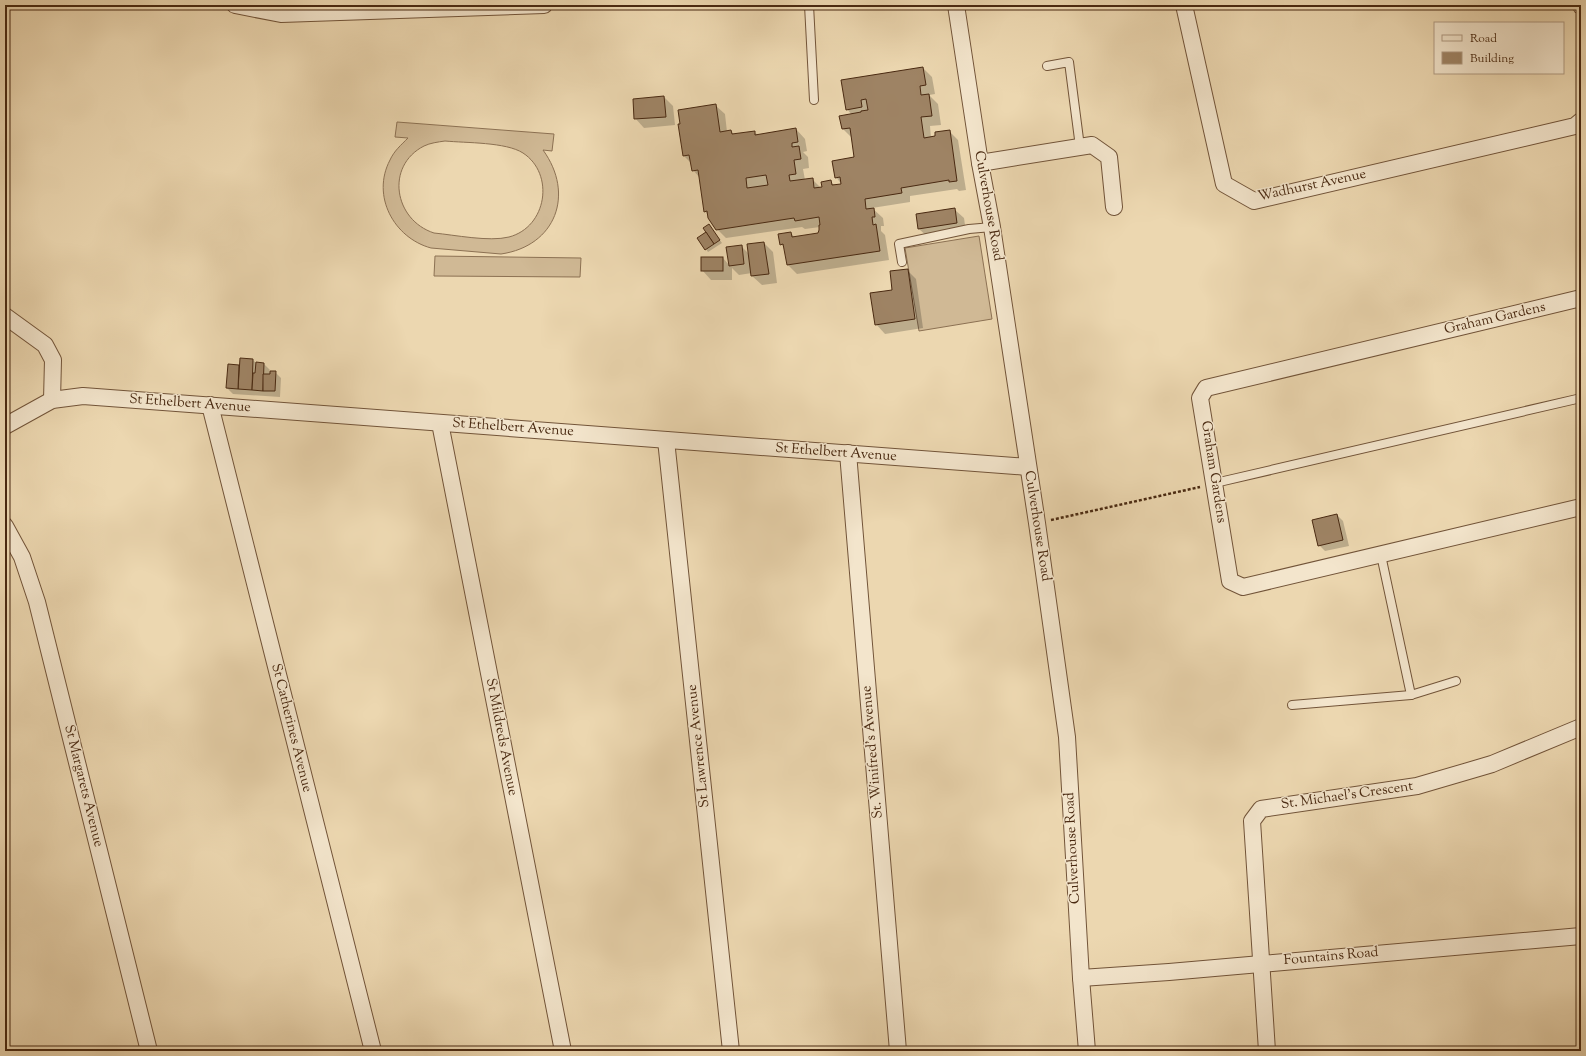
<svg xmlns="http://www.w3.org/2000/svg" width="1586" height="1056" viewBox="0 0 1586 1056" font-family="'Sorts Mill Goudy',serif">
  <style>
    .grass { fill: #d0b995; stroke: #8c7153; fill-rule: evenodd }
    .shadow { fill: #0003 }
    .building { fill: #9e8364; stroke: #492911; fill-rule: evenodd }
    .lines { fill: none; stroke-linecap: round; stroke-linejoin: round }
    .lane-casing { stroke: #725439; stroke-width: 10 }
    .street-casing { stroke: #725439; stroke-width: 18 }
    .path { stroke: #492911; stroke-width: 2.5; stroke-dasharray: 3 2; stroke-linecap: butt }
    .lane { stroke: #f3e5cc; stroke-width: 8 }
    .street { stroke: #f3e5cc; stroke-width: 16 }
    .labels { text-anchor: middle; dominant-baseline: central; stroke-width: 3; stroke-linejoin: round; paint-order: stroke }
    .street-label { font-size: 14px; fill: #492911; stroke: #f3e5cc }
  </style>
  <rect width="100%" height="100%" fill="#ecd7b0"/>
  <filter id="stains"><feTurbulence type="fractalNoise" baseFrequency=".005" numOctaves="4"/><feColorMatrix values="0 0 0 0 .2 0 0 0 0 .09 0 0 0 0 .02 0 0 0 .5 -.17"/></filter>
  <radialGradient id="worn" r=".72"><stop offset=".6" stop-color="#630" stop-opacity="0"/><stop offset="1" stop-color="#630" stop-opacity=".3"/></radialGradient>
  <g class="grass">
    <path d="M397,122L554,134L552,151L543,150C575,194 556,246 501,254L431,248C394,238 371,196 390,160C394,151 401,145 408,138L395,137ZM445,141C466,143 506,142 523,153C555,174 547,227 509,237C489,242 455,235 434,233C394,220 385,166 424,146C430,143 438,142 445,141Z"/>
    <polygon points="979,236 992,319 919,331 905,248"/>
    <polygon points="435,256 581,258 580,277 434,276"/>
  </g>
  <g class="shadow">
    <polygon points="923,68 932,77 935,94 929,95 938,104 941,125 930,126 931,138 949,131 958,140 966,190 959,191 957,189 910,196 910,202 872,208 883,218 884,226 881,226 881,231 885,235 889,260 797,274 788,265 785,248 781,244 791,233 795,238 819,234 820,227 805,229 802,227 726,238 717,229 705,211 700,178 693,170 691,163 684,156 715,105 725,114 727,132 731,131 734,135 754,132 758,135 796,129 805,139 807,151 803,152 808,157 809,168 803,169 805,180 812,179 823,190 830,181 835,186 842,185 836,177 855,158 852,138 843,129 852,115 847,109 842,80"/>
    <polygon points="664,97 673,106 675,125 644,128 635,118"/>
    <polygon points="954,209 964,218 966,232 929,238 919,229"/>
    <polygon points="711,228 722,243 708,252 706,249"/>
    <polygon points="764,243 773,252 777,283 762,285 752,276 752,273 739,275 732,268 732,280 711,280 702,270 723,258 729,265 741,246 750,255"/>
    <polygon points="907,270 916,279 923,328 885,334 876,324 893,291"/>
    <polygon points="253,360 256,363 264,364 270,370 269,372 275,372 281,378 280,397 233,394 227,388 229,365 240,366"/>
    <polygon points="1337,515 1343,521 1349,546 1325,551 1319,545"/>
  </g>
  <g class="building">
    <path d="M923,67L926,85L920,86L921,95L929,94L932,116L921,117L924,138L935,136V132L950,130L957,181L949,182V180L901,188L902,193L865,199L866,209L874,208L875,217H872L873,225L876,224L880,251L787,265L783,244L780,245L778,234L791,232L792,237L818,233L819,230V225H820L819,217L795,221L794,218L716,230L708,218L707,211L704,212L698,170L692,171L689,155L683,156L678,124H680L678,110L716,104L720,132L731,130L732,134L755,131V135L796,128L798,142L792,143V147L799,146L801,159L794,160L796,174L789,175L790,181L813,178L814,188L822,187L821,182L831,180L832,185L841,184L840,177L835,178L832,161L854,157L850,128L842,129L839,116L861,112V111L868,110L866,99L861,100L862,107L846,110L841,80ZM766,175L768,185L747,188L746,178Z"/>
    <polygon points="664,96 666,117 634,119 633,99"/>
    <polygon points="955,208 957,223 918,229 916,214"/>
    <polygon points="709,224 720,240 714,244 703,228"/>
    <polygon points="706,232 714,244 705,250 697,238"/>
    <polygon points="764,242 769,274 751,276 747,244"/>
    <polygon points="742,245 744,264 729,266 726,247"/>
    <rect x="701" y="257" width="22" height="14"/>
    <polygon points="908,269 915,319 875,325 870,293 892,290 890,271"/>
    <polygon points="240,358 253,359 252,390 238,389"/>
    <polygon points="256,362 264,363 263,391 252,390 253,373 255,373"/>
    <polygon points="228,364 239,365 238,389 226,388"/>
    <polygon points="270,371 276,371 275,391 263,391 263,374 270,374"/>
    <polygon points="1337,514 1343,540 1318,546 1312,520"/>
  </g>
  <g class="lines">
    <defs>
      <g id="lane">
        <polyline points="809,5 814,100"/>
        <polyline points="1047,66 1069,62 1080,147"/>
        <polyline points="902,262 899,244 969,229 992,227"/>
        <polyline points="1215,483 1581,398"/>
        <polyline points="1381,555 1411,695"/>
        <polyline points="1292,705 1411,695 1456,681"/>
      </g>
      <g id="street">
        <polyline points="235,5 281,14 544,5"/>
        <polyline points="956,5 980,163 992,227 1037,523 1067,737 1081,978 1087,1051"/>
        <polyline points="1184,5 1224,184 1254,201 1575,126 1581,121"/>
        <polyline points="1581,5 1581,6"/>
        <polyline points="980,163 1092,145 1109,157 1114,207"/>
        <polyline points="1581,298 1206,388 1200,398 1230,581 1243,587 1581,507"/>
        <polyline points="5,316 45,345 53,360 52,400"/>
        <polyline points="210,405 373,1051"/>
        <polyline points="440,423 563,1051"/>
        <polyline points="5,426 52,400 83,396 1028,467"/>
        <polyline points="666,440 731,1051"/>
        <polyline points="848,453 898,1051"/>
        <polyline points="5,526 22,557 37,602 149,1051"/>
        <polyline points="1081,978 1169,972 1581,936"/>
        <polyline points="1267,1051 1252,821 1261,809 1417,786 1492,764 1581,727"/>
      </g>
    </defs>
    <use href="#lane" class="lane-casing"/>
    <use href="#street" class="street-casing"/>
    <polyline class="path" points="1051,520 1200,487"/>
    <use href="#lane" class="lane"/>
    <use href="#street" class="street"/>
  </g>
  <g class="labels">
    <g class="street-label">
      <text transform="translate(1312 186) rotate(-12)">Wadhurst Avenue</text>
      <text transform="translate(988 206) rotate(80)">Culverhouse Road</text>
      <text transform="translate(1495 319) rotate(-13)">Graham Gardens</text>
      <text transform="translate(190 404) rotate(4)">St Ethelbert Avenue</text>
      <text transform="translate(513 428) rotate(4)">St Ethelbert Avenue</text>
      <text transform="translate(836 453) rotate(4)">St Ethelbert Avenue</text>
      <text transform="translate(1213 472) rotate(81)">Graham Gardens</text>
      <text transform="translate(1037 526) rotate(81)">Culverhouse Road</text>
      <text transform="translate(291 728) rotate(76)">St Catherines Avenue</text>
      <text transform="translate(501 737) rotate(79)">St Mildreds Avenue</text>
      <text transform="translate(699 746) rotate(-96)">St Lawrence Avenue</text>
      <text transform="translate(873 752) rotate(-95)">St. Winifred's Avenue</text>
      <text transform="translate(83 786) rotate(76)">St Margarets Avenue</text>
      <text transform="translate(1347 796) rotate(-8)">St. Michael's Crescent</text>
      <text transform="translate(1073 848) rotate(-93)">Culverhouse Road</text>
      <text transform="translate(1331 957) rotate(-5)">Fountains Road</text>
    </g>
  </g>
  <rect width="1586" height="1056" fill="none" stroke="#ecd7b0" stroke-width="20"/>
  <rect x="6" y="6" width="1574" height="1044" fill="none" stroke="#492911" stroke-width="2"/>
  <rect x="10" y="10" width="1566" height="1036" fill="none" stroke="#492911"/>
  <rect x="1434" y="22" width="130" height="52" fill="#f3e5cc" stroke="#af9a81"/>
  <rect x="1442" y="35" width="20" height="6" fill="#f3e5cc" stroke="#af9a81"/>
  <text x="1470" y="42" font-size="12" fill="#492911">Road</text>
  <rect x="1442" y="52" width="20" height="12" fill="#9e8364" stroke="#af9a81"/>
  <text x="1470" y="62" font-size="12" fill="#492911">Building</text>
  <rect width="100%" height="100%" filter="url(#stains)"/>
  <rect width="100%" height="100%" fill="url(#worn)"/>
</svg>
